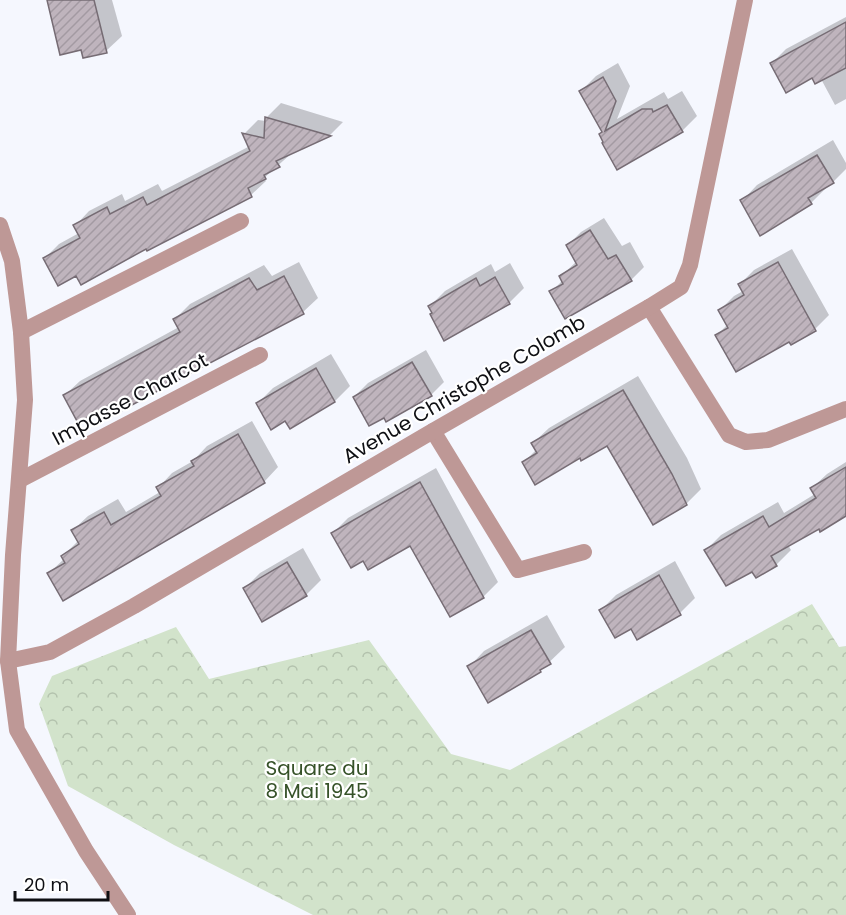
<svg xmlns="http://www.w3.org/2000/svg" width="846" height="915" viewBox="0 0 846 915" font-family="Poppins,sans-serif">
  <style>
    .park { fill: url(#park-crowns) }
    .shadow { fill: #0003 }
    .building { fill: url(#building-hatch); stroke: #766c74; stroke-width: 1.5 }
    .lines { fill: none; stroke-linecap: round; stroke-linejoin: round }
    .minor { stroke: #be9896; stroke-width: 16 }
    .labels { text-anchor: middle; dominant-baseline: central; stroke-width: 4.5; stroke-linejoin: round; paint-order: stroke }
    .street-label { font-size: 20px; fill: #0e0f13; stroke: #fff }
    .park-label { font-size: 20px; fill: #365229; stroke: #fff }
  </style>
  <defs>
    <pattern id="park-crowns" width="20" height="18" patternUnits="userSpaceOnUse" patternTransform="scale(1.5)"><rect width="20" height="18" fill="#d2e3cb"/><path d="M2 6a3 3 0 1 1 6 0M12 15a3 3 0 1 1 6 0" fill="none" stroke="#b3c2ad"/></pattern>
    <pattern id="building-hatch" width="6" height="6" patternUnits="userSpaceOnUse" patternTransform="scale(1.5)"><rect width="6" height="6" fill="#bfb4bd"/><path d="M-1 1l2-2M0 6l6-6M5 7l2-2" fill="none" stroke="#a39aa2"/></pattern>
  </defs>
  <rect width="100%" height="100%" fill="#f5f7fe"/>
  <polygon class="park" points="812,604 839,647 846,646 846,915 313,915 174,845 68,786 39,704 52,676 176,627 209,679 369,640 451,754 510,770"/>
  <g class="shadow">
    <polygon points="49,0 112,0 122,36 106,51 82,48"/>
    <polygon points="846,17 846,99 835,105 821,79 772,63 786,49"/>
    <polygon points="618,63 630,86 617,119 664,92 668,99 682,91 697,116 682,131 603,132 581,91 596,76"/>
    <polygon points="281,103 343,122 330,135 293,152 264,178 266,181 251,195 146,247 77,274 45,258 59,244 79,233 75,226 89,211 122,194 125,201 158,184 162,191 250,146 244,134 258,120 266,121 267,117"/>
    <polygon points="833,140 846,163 846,169 833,182 825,186 826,188 811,203 742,201 757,185"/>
    <polygon points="604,218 622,246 630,242 644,267 631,280 551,292 563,280 560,277 577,261 568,245 581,232"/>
    <polygon points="792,249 829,315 815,329 791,343 790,340 717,335 728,324 720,310 734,296 743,291 740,284 754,270"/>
    <polygon points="299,262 318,298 303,312 97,411 65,395 80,381 179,327 175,319 190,304 264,265 272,276"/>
    <polygon points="510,263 524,288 509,303 433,313 430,306 445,291 491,264 495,272"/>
    <polygon points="426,350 444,382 431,395 384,416 354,397 368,383"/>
    <polygon points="331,354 350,386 335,401 290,427 286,419 258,403 273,388"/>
    <polygon points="638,376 687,458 701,489 686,504 608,444 580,456 524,462 537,449 533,443 549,428"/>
    <polygon points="252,421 278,467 264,482 48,574 64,559 63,556 79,540 73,530 88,516 118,499 126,512 160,492 158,488 172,473 193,461 207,446"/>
    <polygon points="846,462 846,515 820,527 788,545 791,550 776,565 752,570 706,550 721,535 778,502 784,513 815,494 812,488 827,474"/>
    <polygon points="436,468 498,582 483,597 411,544 364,559 333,533 348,518"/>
    <polygon points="303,548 321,580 306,595 245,588 260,573"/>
    <polygon points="675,561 695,598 680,613 631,627 601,610 616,595"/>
    <polygon points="547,615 565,647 540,671 469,667 484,651"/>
  </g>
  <g class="building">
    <polygon points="47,0 94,0 107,53 83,58 81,50 60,55"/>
    <polygon points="846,22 846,68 815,84 812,78 786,93 770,63"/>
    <polygon points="603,77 616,101 605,131 642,109 652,109 653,112 667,105 683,132 617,170 602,143 603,142 599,134 602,132 579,91"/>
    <polygon points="265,117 331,136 276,161 280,167 264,175 266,179 248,188 252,197 147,251 146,249 81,285 76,276 58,286 43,258 80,238 73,225 107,207 110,214 143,197 147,205 250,151 242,133 264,138"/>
    <polygon points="817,155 834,183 808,198 812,204 760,236 740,200"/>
    <polygon points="590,230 608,259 616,255 632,281 565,319 549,291 563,284 559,276 577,265 566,245"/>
    <polygon points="778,262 816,331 791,345 789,342 736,372 715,335 728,328 718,310 744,295 738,284"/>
    <polygon points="284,276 304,314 185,376 101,422 96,413 78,423 63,395 180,332 173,319 249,278 257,290"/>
    <polygon points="495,277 510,304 444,341 430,314 432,313 428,306 476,278 480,286"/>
    <polygon points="412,362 432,396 386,422 384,418 369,426 353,397"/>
    <polygon points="316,368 335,402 290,429 285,421 271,430 256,403"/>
    <polygon points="623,390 672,474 687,505 653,525 607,446 581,461 580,458 535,485 522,462 537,453 531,443"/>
    <polygon points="238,434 265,483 63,601 47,573 65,563 61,556 79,544 71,530 104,512 111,525 161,496 156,487 194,466 191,461"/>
    <polygon points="846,467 846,516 820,532 819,529 771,556 777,566 756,578 752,572 726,586 704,550 763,516 769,527 816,498 810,488"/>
    <polygon points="420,482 484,598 450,617 410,546 368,570 363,561 351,568 331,533"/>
    <polygon points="287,562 307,596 262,622 243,588"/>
    <polygon points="659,575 681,615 637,640 631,629 615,638 599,610"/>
    <polygon points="531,630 551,664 540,670 541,672 488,703 467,666"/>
  </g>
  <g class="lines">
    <g class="minor">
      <polyline points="0,225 12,261 21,332 25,400 13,555 8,661 17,730 86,851 128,915"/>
      <polyline points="649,307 729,435 746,442 768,440 846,409"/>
      <polyline points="21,332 241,221"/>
      <polyline points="433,431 518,570 584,552"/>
      <polyline points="20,480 260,355"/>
      <polyline points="8,661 50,652 134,606 433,431 649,307 681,287 690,265 745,0"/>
    </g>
  </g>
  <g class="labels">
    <g class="street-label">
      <text transform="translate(464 389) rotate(-30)">Avenue Christophe Colomb</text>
      <text transform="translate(130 399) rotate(-28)">Impasse Charcot</text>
    </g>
    <g class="park-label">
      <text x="317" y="768">Square du<tspan x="317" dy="23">8 Mai 1945</tspan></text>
    </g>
  </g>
  <path d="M15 891v9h93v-9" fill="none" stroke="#0e0f13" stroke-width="3"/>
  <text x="24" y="891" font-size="18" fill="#0e0f13" stroke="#ffffff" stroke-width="4.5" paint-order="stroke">20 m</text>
</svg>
